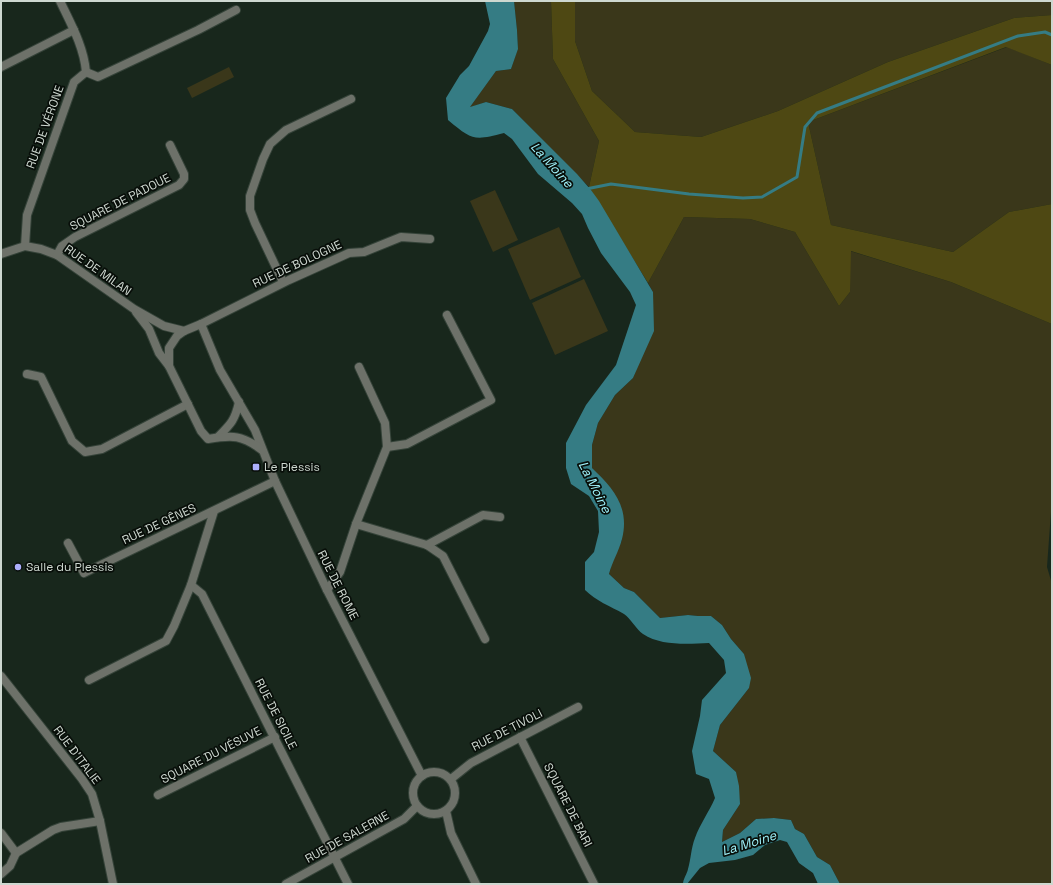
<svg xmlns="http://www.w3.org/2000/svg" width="1053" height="885" viewBox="0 0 1053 885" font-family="'Space Grotesk',sans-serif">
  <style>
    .green { fill: #3a371a }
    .forest { fill: #4e4813 }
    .water { fill: #357c84 }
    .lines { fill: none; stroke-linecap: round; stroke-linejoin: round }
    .stream { stroke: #357c84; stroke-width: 3 }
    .minor-casing { stroke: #354339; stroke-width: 10 }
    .tertiary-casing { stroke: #354339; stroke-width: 10 }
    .minor { stroke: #6d7169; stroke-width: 8 }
    .tertiary { stroke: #6d7169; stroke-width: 8 }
    .poi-dot { fill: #acaffb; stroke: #080e09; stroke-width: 1.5 }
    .labels { text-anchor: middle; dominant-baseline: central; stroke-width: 3.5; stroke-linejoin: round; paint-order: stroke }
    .street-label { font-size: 12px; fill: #ced8d0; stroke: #080e09 }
    .poi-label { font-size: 12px; fill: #ced8d0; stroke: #080e09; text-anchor: start }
    .water-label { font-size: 13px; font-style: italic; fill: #a0f3fc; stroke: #080e09 }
  </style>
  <rect width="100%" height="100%" fill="#18271c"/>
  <g class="green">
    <polygon points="514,1 551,1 553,59 599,141 589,187 512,109 486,102 469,108 496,71 511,69 518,48 517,30"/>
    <polygon points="575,1 1052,1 1052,15 1014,18 888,62 778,111 701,137 635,132 592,91 575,41"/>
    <polygon points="1007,47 1052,65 1052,204 1009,212 953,252 831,225 808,122"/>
    <polygon points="229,67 234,77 192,98 187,88"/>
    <polygon points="495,190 518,240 493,252 470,201"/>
    <polygon points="684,217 750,219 795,232 839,306 850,292 850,251 951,282 1052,324 1052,498 1047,567 1052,584 1052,884 840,884 830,865 817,857 804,834 795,829 791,820 774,818 756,819 740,833 722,842 723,830 740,804 736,772 713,751 720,725 749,688 744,654 731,639 722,625 711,616 698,616 688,615 660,618 634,592 624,588 609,574 612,563 622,540 592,468 592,445 598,423 615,395 633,378 637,368 653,292 648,283"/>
    <polygon points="559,227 581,277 530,300 508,249"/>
    <polygon points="584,279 608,331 555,355 532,303"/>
  </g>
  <polygon class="forest" points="551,1 575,1 575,41 592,91 635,132 701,137 778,111 888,62 1014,18 1052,15 1052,65 1006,47 808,122 831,225 953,252 1009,212 1052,204 1052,324 951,282 851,251 850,292 839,306 795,232 750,219 684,217 648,283 589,187 599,141 553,59"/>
  <path class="water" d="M485,1H514L517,30L518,49L511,69L496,71L470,107L486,102L512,109L577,174L591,190L599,201L653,292L654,331L633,378L615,395L598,423L592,445V468C613,488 630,507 622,539C619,551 612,562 609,574L624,588L634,592L660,618L688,615L698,616H711L722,625L731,639L744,654L751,678L749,688L720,725L713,751L736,772L739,786L740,804L723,830L722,842L740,833L756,819L774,818L791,820L795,829L804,834L817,857L830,865L840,884H818L813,873L799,863L787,842L780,840L765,845L753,855L735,860L709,863L700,868L687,884H683C683,879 687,874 688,869C691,859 691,848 695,838C700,824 709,812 715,798L709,779L696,774L692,751L700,716L702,700L726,673L724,660L709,643C687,644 661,646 643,634C636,629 631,619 624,614C610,606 596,601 585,590V562L594,552L599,532L598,511L589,496L571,484L566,468V443L586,405L616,365L636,305L630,292L601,253L588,228L582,214L572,203L538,174L512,139L504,133C474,141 472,140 448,120L446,98L460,75L469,66L488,31L490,24Z"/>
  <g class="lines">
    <polyline class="stream" points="586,189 611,184 689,194 743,198 762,197 797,177 805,127 817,113 1018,36 1045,32 1052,35"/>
    <defs>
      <g id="minor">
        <polyline points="1,67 74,30"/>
        <polyline points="86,72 98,77 198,30 236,10"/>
        <path d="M25,246L27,215L74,82L86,72C84,47 71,24 60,1"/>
        <polyline points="1,254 25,246 41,249 57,255 134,309 164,326 184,331"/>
        <polyline points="57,255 62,246 75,237 179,185 184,179 184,174 170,145"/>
        <polyline points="283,282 255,223 250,210 250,196 263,159 270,144 286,130 351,99"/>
        <polyline points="136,312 149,329 159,353 169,366"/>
        <polyline points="201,324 220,370 255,430 275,481 327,590 422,776"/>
        <polyline points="27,374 41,377 72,441 85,452 102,449 188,404"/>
        <path d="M218,437C231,424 235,420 239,402"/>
        <polyline points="387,447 407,444 491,400 447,315"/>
        <path d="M262,450C242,435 233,435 208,439L201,431L169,366V348L177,336L184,331L201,324L289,280L349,253L364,252L401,237L430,239"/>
        <polyline points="356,524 427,545 443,556 485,639"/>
        <polyline points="68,543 84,573 275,481"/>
        <polyline points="427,545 483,515 500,517"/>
        <polyline points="191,585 202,594 348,884"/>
        <polyline points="327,590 340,572 356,524 387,447 385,423 359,367"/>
        <polyline points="89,680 166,641 174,626 191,585 214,511"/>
        <polyline points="520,737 594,884"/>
        <circle cx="434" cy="793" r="21"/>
        <polyline points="451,779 471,763 578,707"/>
        <polyline points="158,795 275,737"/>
        <polyline points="446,811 451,833 476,884"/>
        <polyline points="1,833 16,853 53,830 61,827 100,821"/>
        <polyline points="1,874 10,866 16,853"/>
        <polyline points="286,884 404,819 417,806"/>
      </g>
      <polyline id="tertiary" points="1,676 82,779 92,794 100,821 113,884"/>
    </defs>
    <use href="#minor" class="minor-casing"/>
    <use href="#tertiary" class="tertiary-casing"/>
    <use href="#minor" class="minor"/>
    <use href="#tertiary" class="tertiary"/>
  </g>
  <g class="poi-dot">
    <rect x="252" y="463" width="8" height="8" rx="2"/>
    <circle cx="18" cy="567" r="4"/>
  </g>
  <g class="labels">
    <g class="street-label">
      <text transform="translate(45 127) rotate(-70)">RUE DE VÉRONE</text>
      <text transform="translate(120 202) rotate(-27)">SQUARE DE PADOUE</text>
      <text transform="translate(297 264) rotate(-25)">RUE DE BOLOGNE</text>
      <text transform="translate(98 270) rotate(35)">RUE DE MILAN</text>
      <text transform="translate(159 524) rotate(-25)">RUE DE GÊNES</text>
      <text transform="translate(338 585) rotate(63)">RUE DE ROME</text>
      <text transform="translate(276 714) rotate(63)">RUE DE SICILE</text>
      <text transform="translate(507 730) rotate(-27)">RUE DE TIVOLI</text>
      <text transform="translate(77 755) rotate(53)">RUE D’ITALIE</text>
      <text transform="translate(211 755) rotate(-27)">SQUARE DU VÉSUVE</text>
      <text transform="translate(568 805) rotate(63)">SQUARE DE BARI</text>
      <text transform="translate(347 837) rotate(-29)">RUE DE SALERNE</text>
    </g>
    <g class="poi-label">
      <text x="264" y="467">Le Plessis</text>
      <text x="26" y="567">Salle du Plessis</text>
    </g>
    <g class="water-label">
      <text transform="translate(552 165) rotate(48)">La Moine</text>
      <text transform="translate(595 487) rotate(63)">La Moine</text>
      <text transform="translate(749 843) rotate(-17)">La Moine</text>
    </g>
  </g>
  <rect width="1053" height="885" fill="none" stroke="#ced8d0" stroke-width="4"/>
</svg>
